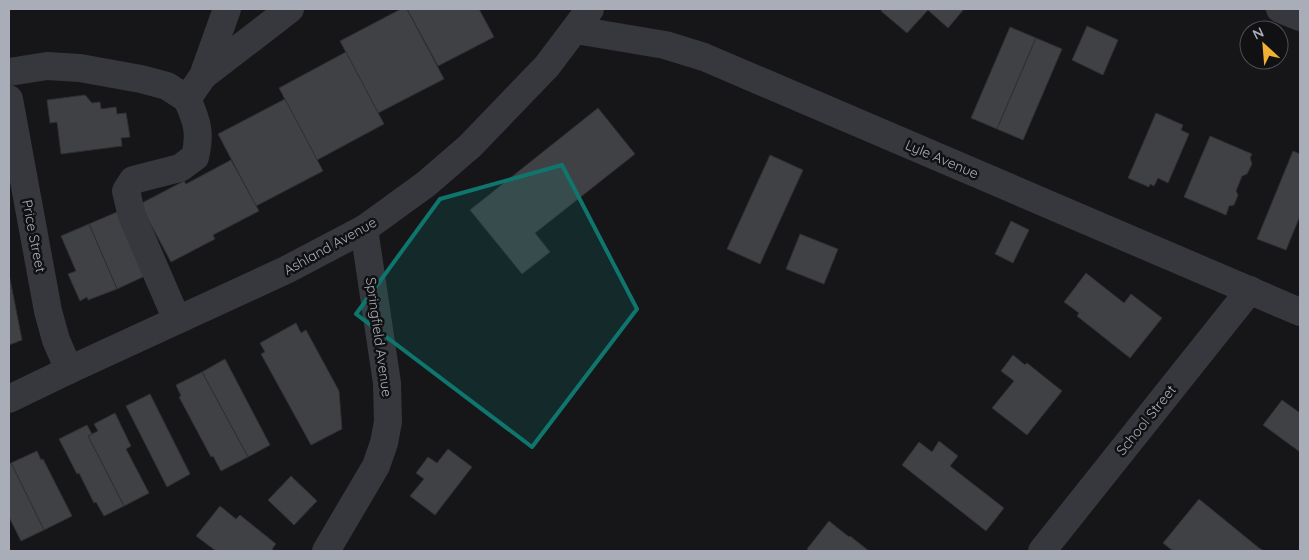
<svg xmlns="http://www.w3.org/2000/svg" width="1309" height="560" viewBox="0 0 1309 560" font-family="Quicksand,sans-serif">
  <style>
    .building { fill: #404145; stroke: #303034 }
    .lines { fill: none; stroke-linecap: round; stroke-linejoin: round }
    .minor { stroke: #37383d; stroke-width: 28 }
    .marked { fill: #0f766e; fill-opacity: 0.2; stroke: #0f766e; stroke-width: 4; stroke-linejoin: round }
    .labels { text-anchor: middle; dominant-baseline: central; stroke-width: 5; stroke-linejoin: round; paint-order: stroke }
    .street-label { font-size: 14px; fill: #a8adb8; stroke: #111113 }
  </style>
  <rect width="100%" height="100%" fill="#161618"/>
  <g class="building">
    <polygon points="401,9 407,9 444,79 378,113 340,41"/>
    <polygon points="407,9 479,9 494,37 438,66"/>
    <polygon points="883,9 964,9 948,28 928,10 907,33 881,11"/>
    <polygon points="1087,26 1118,40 1103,75 1072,60"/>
    <polygon points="1010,27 1036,38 997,129 971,118"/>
    <polygon points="1036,38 1062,49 1023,140 997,129"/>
    <polygon points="346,52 384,124 317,160 279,88"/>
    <polygon points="85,95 92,103 100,102 101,109 116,107 117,114 126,113 130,137 121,138 122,146 61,154 57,122 50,123 47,100"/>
    <polygon points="285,99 323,171 256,206 218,134"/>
    <polygon points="598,108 635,154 535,233 550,252 522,274 470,210"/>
    <polygon points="1156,113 1183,125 1181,130 1189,134 1168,183 1158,178 1154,186 1150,184 1149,187 1128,178"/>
    <polygon points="1210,136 1252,154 1250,158 1252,164 1247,174 1242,176 1236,191 1238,195 1234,205 1229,206 1226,215 1184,197"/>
    <polygon points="1293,151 1300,154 1300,216 1286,250 1257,239"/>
    <polygon points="770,155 803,170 760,264 727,249"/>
    <polygon points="231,160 259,211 213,235 215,239 171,262 140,204 184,181 186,184"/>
    <polygon points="117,212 145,276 117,289 89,224"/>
    <polygon points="1011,221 1029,230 1013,263 995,254"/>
    <polygon points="89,224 117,289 88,300 87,297 80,301 68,274 76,271 61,236"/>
    <polygon points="800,234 838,249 824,284 786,269"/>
    <polygon points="1086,273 1124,303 1131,294 1162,318 1130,358 1077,316 1079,313 1064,302"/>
    <polygon points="9,274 22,340 9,345"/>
    <polygon points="296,323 301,333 306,330 339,391 342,429 311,445 261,354 265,352 260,343"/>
    <polygon points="1013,355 1025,365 1027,363 1062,391 1027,435 992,408 1014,381 1001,371"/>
    <polygon points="225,359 270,445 248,457 202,372"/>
    <polygon points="202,372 248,457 221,471 213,456 211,457 179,397 181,396 176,385"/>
    <polygon points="150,394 190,474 167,487 126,406"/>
    <polygon points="1282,400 1300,413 1300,452 1263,425"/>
    <polygon points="115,413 131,446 126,449 149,493 124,506 88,436 98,431 94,424"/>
    <polygon points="87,425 92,434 88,436 124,506 104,516 96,502 94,503 79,473 77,474 59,439"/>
    <polygon points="939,441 958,456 950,466 1004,508 986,531 902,465 919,442 932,452"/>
    <polygon points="448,449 472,467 435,515 410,496 424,479 416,473 428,457 437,463"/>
    <polygon points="37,451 41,460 43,459 72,516 44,530 11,463"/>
    <polygon points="11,463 44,530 21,541 9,517 9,465"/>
    <polygon points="291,476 317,501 294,525 268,500"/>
    <polygon points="1199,499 1259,548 1264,551 1173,551 1163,543"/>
    <polygon points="220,506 236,519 240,515 276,544 272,549 275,551 216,551 196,536"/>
    <polygon points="829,521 849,537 850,536 869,551 809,551 807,549"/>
  </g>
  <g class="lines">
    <g class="minor">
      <polyline points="1280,9 1300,17"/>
      <polyline points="576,30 665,45 704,57 1300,312"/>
      <polyline points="9,72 47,66 80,68 141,79 167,86 187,99"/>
      <polyline points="203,76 290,9"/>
      <polyline points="9,99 48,311 56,340 69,370"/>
      <path d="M177,320L132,216L126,191L133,180L180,168L195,157C201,133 197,121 187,99L203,76L227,9"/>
      <polyline points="9,399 69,370 286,270 364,229 426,184 470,146 547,66 590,9"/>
      <polyline points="326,551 376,466 384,443 388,422 387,383 364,229"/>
      <polyline points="1042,551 1250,290"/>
    </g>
  </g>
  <path class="marked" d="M562,165L637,309L532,447L356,314L440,199Z"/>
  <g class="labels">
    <g class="street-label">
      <text transform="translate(942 159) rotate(23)">Lyle Avenue</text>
      <text transform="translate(34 236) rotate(79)">Price Street</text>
      <text transform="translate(330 246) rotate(-29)">Ashland Avenue</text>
      <text transform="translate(379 337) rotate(82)">Springfield Avenue</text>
      <text transform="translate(1146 420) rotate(-51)">School Street</text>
    </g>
  </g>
  <rect width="1309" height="560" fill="none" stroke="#a8adb8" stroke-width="20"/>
  <g transform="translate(1264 45) rotate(334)"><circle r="24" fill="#111113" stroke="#4d4f55"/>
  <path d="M0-4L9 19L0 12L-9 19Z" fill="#f2b134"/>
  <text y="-8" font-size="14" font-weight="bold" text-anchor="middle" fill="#a8adb8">N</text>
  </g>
</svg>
